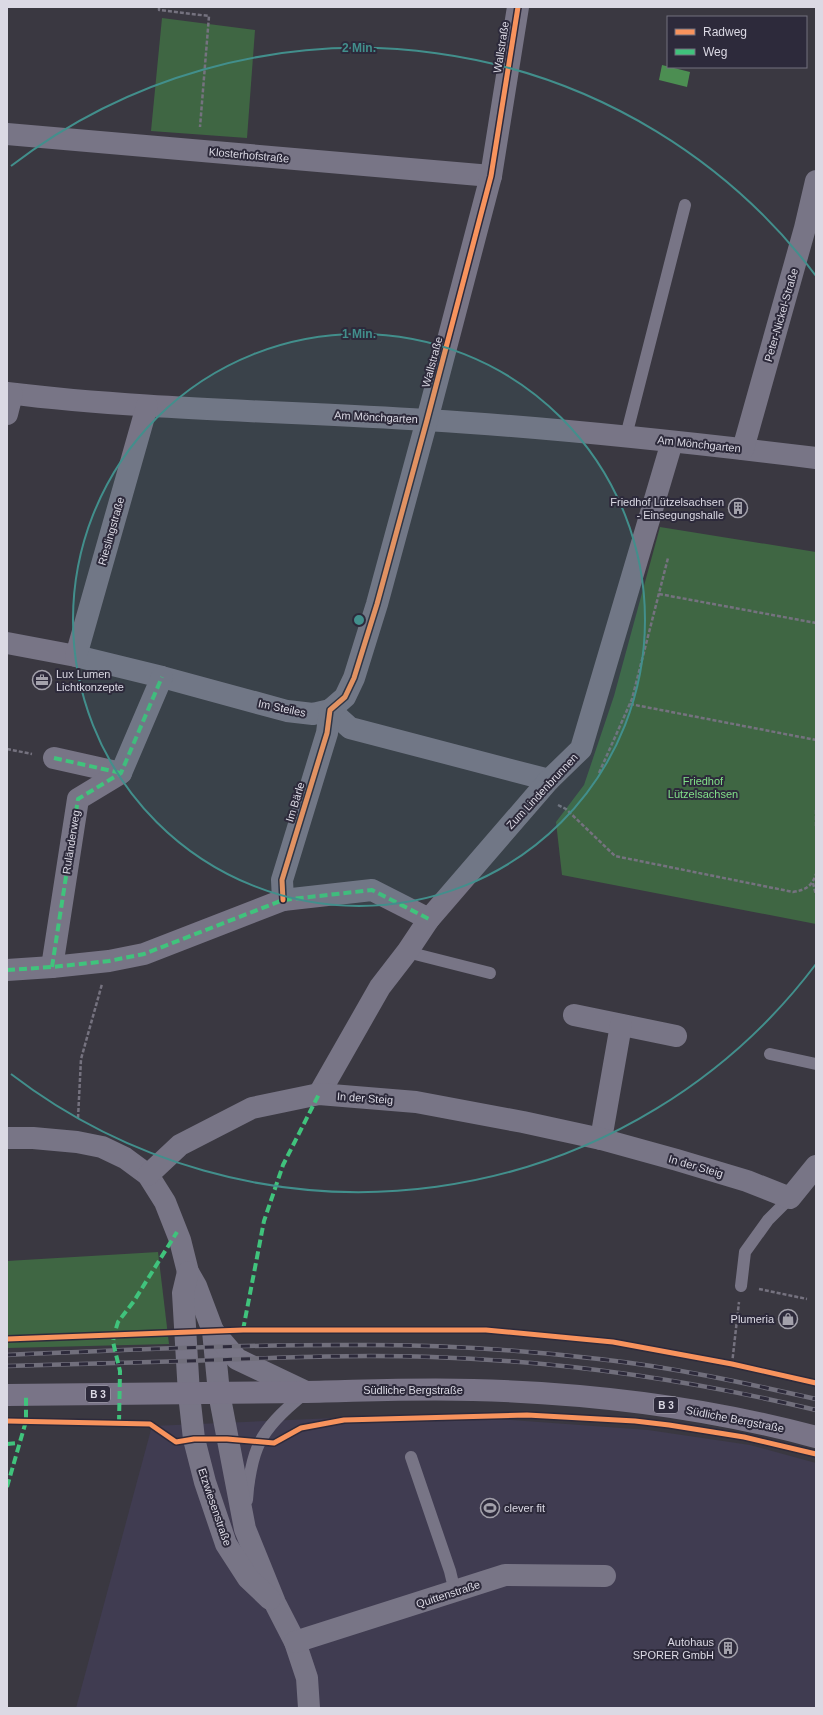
<svg xmlns="http://www.w3.org/2000/svg" width="823" height="1715" viewBox="0 0 823 1715" font-family="Helvetica,sans-serif">
  <style>
    .built { fill: #403c51 }
    .green { fill: #3f6643 }
    .water { fill: #4c8e52 }
    .lines { fill: none; stroke-linecap: round; stroke-linejoin: round }
    .path { stroke: #75727f; stroke-width: 2.5; stroke-dasharray: 4 2; stroke-linecap: butt }
    .lane { stroke: #787586; stroke-width: 12 }
    .street { stroke: #787586; stroke-width: 22 }
    .primary { stroke: #797487; stroke-width: 22 }
    .rail-casing { stroke: #716f7c; stroke-width: 4.5 }
    .rail { stroke: #2d2a3b; stroke-width: 3; stroke-dasharray: 9; stroke-linecap: butt }
    .quiet { stroke: #40c37c; stroke-width: 4; stroke-dasharray: 8 4; stroke-linecap: butt }
    .cycleway-casing { stroke: #2d2a3b; stroke-width: 8 }
    .cycleway { stroke: #f8935d; stroke-width: 5 }
    .ring { fill: none; stroke: #428f8c; stroke-width: 2 }
    .labels { text-anchor: middle; dominant-baseline: central; stroke-width: 4; stroke-linejoin: round; paint-order: stroke }
    .shield { fill: #2d2a3b; stroke: #a7a4b1; stroke-width: 1 }
    .shield-label { font-size: 10px; font-weight: bold; fill: #dbd9e4 }
    .street-label { font-size: 11px; fill: #dbd9e4; stroke: #2d2a3b }
    .poi-label { font-size: 11px; fill: #dbd9e4; stroke: #2d2a3b; text-anchor: end }
    .park-label { font-size: 11px; fill: #82e189; stroke: #2d2a3b }
    .centre { fill: #428f8c; stroke: #2d2a3b; stroke-width: 2 }
    .ring-label { font-size: 12px; text-anchor: middle; font-weight: bold; fill: #428f8c; stroke: #2d2a3b; stroke-width: 4; stroke-linejoin: round; paint-order: stroke }
  </style>
  <rect width="100%" height="100%" fill="#3a3841"/>
  <polygon class="built" points="429,1414 648,1430 750,1445 816,1463 816,1708 76,1708 152,1426"/>
  <g class="green">
    <polygon points="162,18 255,30 247,138 151,131"/>
    <polygon points="660,527 816,552 816,924 562,875 556,822 584,785 614,696"/>
    <polygon points="158,1252 169,1344 7,1348 7,1261"/>
  </g>
  <polygon class="water" points="662,65 690,72 687,87 659,80"/>
  <g class="lines">
    <g class="path">
      <polyline points="159,7 159,10 209,16 200,127"/>
      <polyline points="659,594 816,623"/>
      <polyline points="630,704 816,740"/>
      <polyline points="7,749 32,754"/>
      <polyline points="599,773 632,699 668,558"/>
      <path d="M558,805L566,809L615,856L793,892C806,890 812,886 816,874"/>
      <polyline points="816,810 816,828"/>
      <polyline points="813,883 816,895"/>
      <polyline points="78,1118 81,1059 102,984"/>
      <polyline points="759,1289 807,1299"/>
      <polyline points="732,1364 739,1302"/>
    </g>
    <g class="lane">
      <polyline points="626,436 685,205"/>
      <polyline points="407,952 490,973"/>
      <polyline points="770,1054 816,1064"/>
      <polyline points="741,1286 745,1252 768,1220 790,1198"/>
      <polyline points="411,1457 450,1571 455,1592"/>
      <path d="M247,1500C248,1483 252,1457 260,1442C268,1425 289,1406 304,1394"/>
    </g>
    <g class="street">
      <polyline points="7,134 491,176"/>
      <path d="M7,393C146,410 286,411 426,420C557,428 686,442 816,458"/>
      <polyline points="7,414 12,394"/>
      <polyline points="743,449 805,228 816,181"/>
      <polyline points="7,643 76,656 162,677 287,711 313,714 330,710 350,728 549,780"/>
      <polyline points="76,656 147,406"/>
      <polyline points="54,758 121,773"/>
      <polyline points="283,900 282,880 327,733 330,710 345,697 354,678 377,604 427,420 491,176 518,7"/>
      <polyline points="52,967 78,799 121,773 162,677"/>
      <polyline points="7,970 52,967 109,961 144,954 283,900 372,890 429,919"/>
      <polyline points="574,1015 676,1036"/>
      <polyline points="319,1094 380,987 407,952 429,919 549,780 581,749 672,442"/>
      <polyline points="7,1138 33,1138 77,1142 102,1147 125,1158 148,1175 165,1202 180,1240 188,1272 196,1286 213,1331 219,1393 245,1529 275,1603 295,1642 307,1678 309,1708"/>
      <polyline points="601,1139 621,1025"/>
      <polyline points="148,1175 180,1145 252,1108 319,1094 416,1102 523,1122 601,1139 677,1160 747,1181 790,1198 816,1166"/>
      <polyline points="188,1272 183,1293 189,1394 194,1439 205,1482 226,1544 248,1578 270,1599"/>
      <polyline points="213,1331 237,1359 306,1392"/>
      <polyline points="295,1642 505,1575 605,1576"/>
    </g>
    <path class="primary" d="M7,1395C106,1394 206,1393 305,1392C361,1391 417,1388 473,1390C589,1393 704,1407 816,1437"/>
    <defs>
      <g id="rail">
        <path d="M7,1355C127,1350 247,1344 367,1345C444,1345 522,1350 599,1359C672,1367 745,1383 816,1399"/>
        <path d="M7,1366C67,1364 127,1363 187,1361C269,1358 350,1354 432,1357C562,1361 690,1380 816,1410"/>
      </g>
    </defs>
    <use href="#rail" class="rail-casing"/>
    <use href="#rail" class="rail"/>
    <g class="quiet">
      <polyline points="54,758 121,773"/>
      <polyline points="52,967 78,799 121,773 162,677"/>
      <polyline points="7,970 52,967 109,961 144,954 283,900 372,890 429,919"/>
      <polyline points="243,1330 264,1221 283,1165 319,1094"/>
      <polyline points="119,1423 120,1371 113,1342 114,1335 118,1322 134,1301 177,1232"/>
      <polyline points="7,1444 19,1443"/>
      <polyline points="7,1487 26,1421 26,1394"/>
    </g>
    <defs>
      <g id="cycleway">
        <polyline points="283,900 282,880 327,733 330,710 345,697 354,678 377,604 427,420 491,176 518,7"/>
        <polyline points="7,1339 243,1330 486,1330 613,1342 732,1364 816,1383"/>
        <polyline points="7,1421 150,1424 176,1442 194,1439 227,1439 274,1443 301,1428 344,1420 527,1415 635,1421 669,1425 744,1437 816,1454"/>
      </g>
    </defs>
    <use href="#cycleway" class="cycleway-casing"/>
    <use href="#cycleway" class="cycleway"/>
  </g>
  <circle cx="359" cy="620" r="286" fill="#428f8c" fill-opacity=".12"/>
  <g class="ring">
    <circle cx="359" cy="620" r="286"/>
    <path d="M816 964A572 572 0 0 1 11 1074M11 166A572 572 0 0 1 816 276"/>
  </g>
  <defs>
    <symbol id="building-ring" viewBox="-11 -11 22 22"><circle r="9.5" fill="#2d2a3b" stroke="#a3a1ab" stroke-width="1.5"/><path d="M-4-6H4V6H1V3H-1V6H-4ZM-2.5-4.3h1.7v1.8h-1.7ZM.8-4.3h1.7v1.8H.8ZM-2.5-1h1.7V.8h-1.7ZM.8-1h1.7V.8H.8Z" fill="#a3a1ab"/></symbol>
    <symbol id="office-ring" viewBox="-11 -11 22 22"><circle r="9.5" fill="#2d2a3b" stroke="#a3a1ab" stroke-width="1.5"/><path d="M-6-3h4V-5.5h4V-3h4V5H-6ZM-1-4.5V-3h2v-1.5ZM-6 0V1H6V0Z" fill="#a3a1ab"/></symbol>
    <symbol id="shop-ring" viewBox="-11 -11 22 22"><circle r="9.5" fill="#2d2a3b" stroke="#a3a1ab" stroke-width="1.5"/><path d="M-5-2.5h2.3a2.7 3.5 0 0 1 5.4 0H5L5.5 6h-11ZM-1.5-2.5h3a1.5 2.3 0 0 0-3 0Z" fill="#a3a1ab"/></symbol>
    <symbol id="stadium-ring" viewBox="-11 -11 22 22"><circle r="9.5" fill="#2d2a3b" stroke="#a3a1ab" stroke-width="1.5"/><path d="M0-5a6.5 5 0 1 0 0 10a6.5 5 0 1 0 0-10ZM-3.5-1.8h7v3.6h-7Z" fill="#a3a1ab"/></symbol>
  </defs>
  <g fill-rule="evenodd">
    <use href="#building-ring" x="727" y="497" width="22" height="22"/>
    <use href="#office-ring" x="31" y="669" width="22" height="22"/>
    <use href="#shop-ring" x="777" y="1308" width="22" height="22"/>
    <use href="#stadium-ring" x="479" y="1497" width="22" height="22"/>
    <use href="#building-ring" x="717" y="1637" width="22" height="22"/>
  </g>
  <g class="labels">
    <g class="shield">
      <rect x="86" y="1386" width="24" height="16" rx="3"/>
      <rect x="654" y="1397" width="24" height="16" rx="3"/>
    </g>
    <g class="shield-label">
      <text x="98" y="1394">B 3</text>
      <text x="666" y="1405">B 3</text>
    </g>
    <g class="street-label">
      <text transform="translate(501 47) rotate(-81)">Wallstraße</text>
      <text transform="translate(249 155) rotate(5)">Klosterhofstraße</text>
      <text transform="translate(781 315) rotate(-74)">Peter-Nickel-Straße</text>
      <text transform="translate(432 362) rotate(-75)">Wallstraße</text>
      <text transform="translate(376 417) rotate(3)">Am Mönchgarten</text>
      <text transform="translate(699 444) rotate(6)">Am Mönchgarten</text>
      <text transform="translate(111 531) rotate(-74)">Rieslingstraße</text>
      <text transform="translate(282 708) rotate(12)">Im Steiles</text>
      <text transform="translate(542 791) rotate(-47)">Zum Lindenbrunnen</text>
      <text transform="translate(295 802) rotate(-73)">Im Bärle</text>
      <text transform="translate(71 842) rotate(-81)">Ruländerweg</text>
      <text transform="translate(365 1098) rotate(4)">In der Steig</text>
      <text transform="translate(696 1166) rotate(16)">In der Steig</text>
      <text x="413" y="1390">Südliche Bergstraße</text>
      <text transform="translate(735 1419) rotate(11)">Südliche Bergstraße</text>
      <text transform="translate(215 1507) rotate(71)">Etzwiesenstraße</text>
      <text transform="translate(448 1594) rotate(-18)">Quittenstraße</text>
    </g>
    <g class="poi-label">
      <text x="724" y="502">Friedhof Lützelsachsen<tspan x="724" dy="13">- Einsegungshalle</tspan></text>
      <text x="56" y="674" text-anchor="start">Lux Lumen<tspan x="56" dy="13">Lichtkonzepte</tspan></text>
      <text x="774" y="1319">Plumeria</text>
      <text x="504" y="1508" text-anchor="start">clever fit</text>
      <text x="714" y="1642">Autohaus<tspan x="714" dy="13">SPORER GmbH</tspan></text>
    </g>
    <g class="park-label">
      <text x="703" y="781">Friedhof<tspan x="703" dy="13">Lützelsachsen</tspan></text>
    </g>
  </g>
  <circle cx="359" cy="620" r="6" class="centre"/>
  <g class="ring-label">
    <text x="359" y="52">2 Min.</text>
    <text x="359" y="338">1 Min.</text>
  </g>
  <rect width="823" height="1715" fill="none" stroke="#dbd9e4" stroke-width="16"/>
  <rect x="667" y="16" width="140" height="52" fill="#2d2a3b" stroke="#73707f"/>
  <rect x="675" y="29" width="20" height="6" fill="#f8935d" stroke="#73707f"/>
  <text x="703" y="36" font-size="12" fill="#dbd9e4">Radweg</text>
  <rect x="675" y="49" width="20" height="6" fill="#40c37c" stroke="#73707f"/>
  <text x="703" y="56" font-size="12" fill="#dbd9e4">Weg</text>
</svg>
